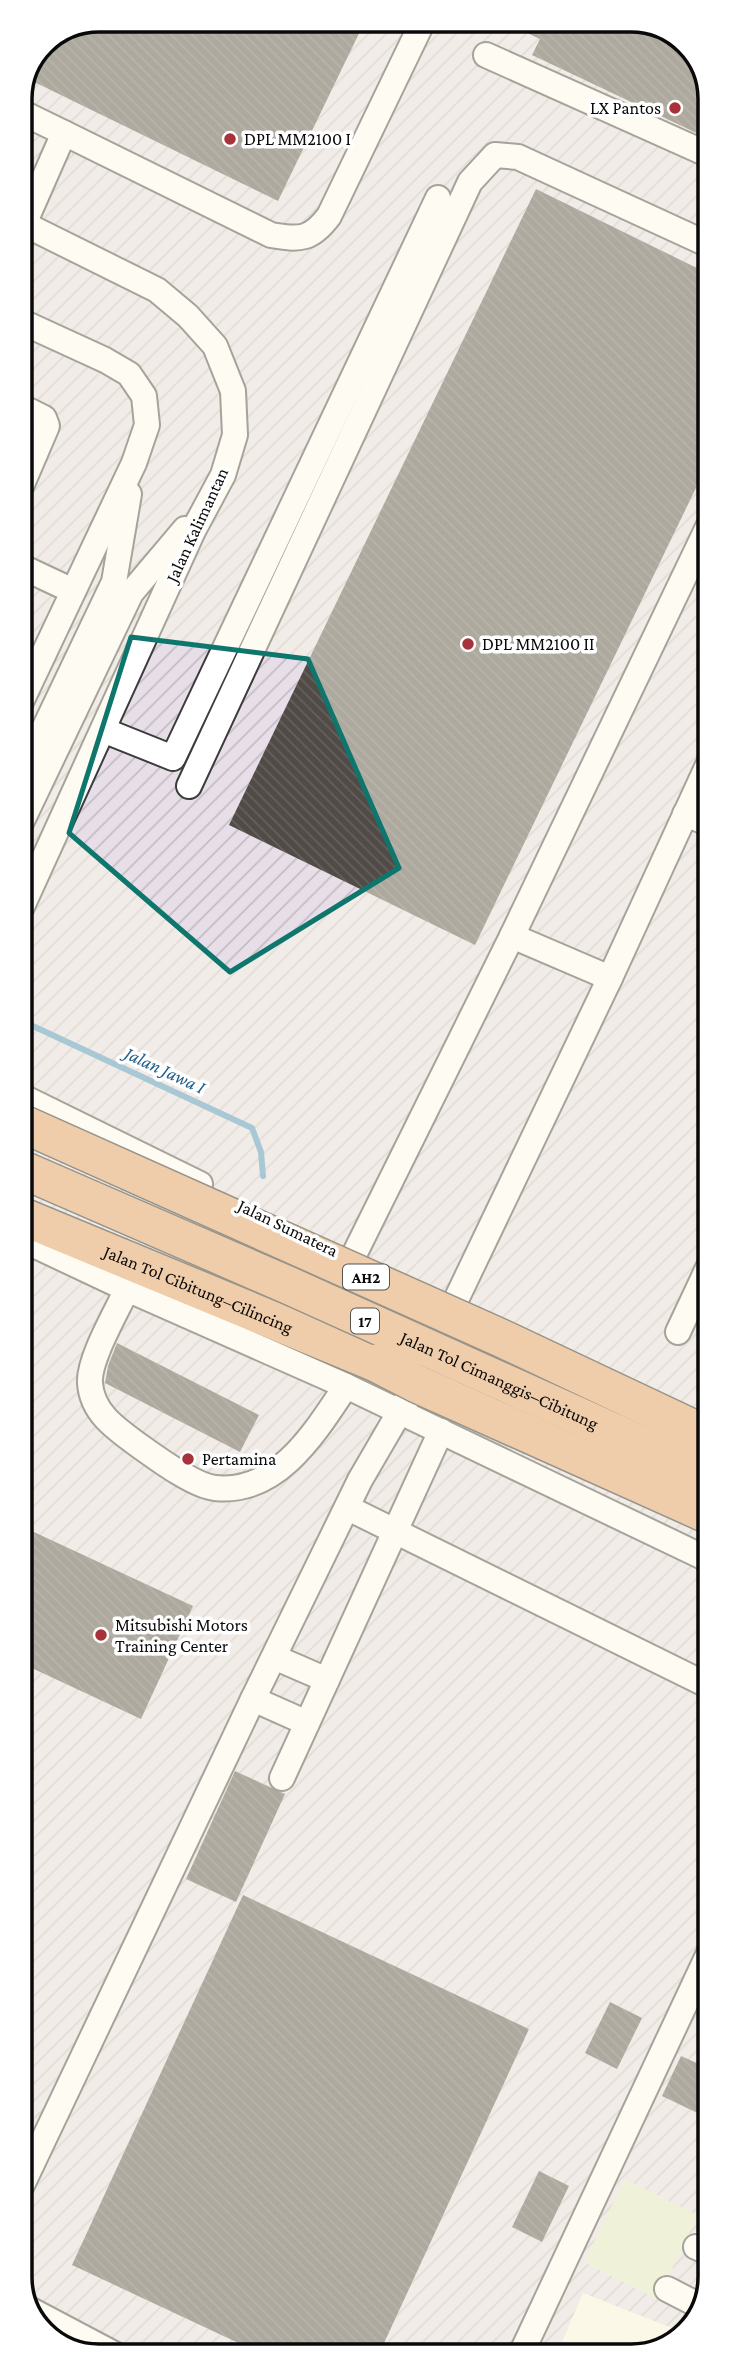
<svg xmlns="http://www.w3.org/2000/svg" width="729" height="2375" viewBox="0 0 729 2375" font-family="'Crimson Pro',serif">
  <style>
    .industrial { fill: url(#industrial-furrows) }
    .pitch { fill: #dfeac7 }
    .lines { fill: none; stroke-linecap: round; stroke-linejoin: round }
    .stream { stroke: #428ebc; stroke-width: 6 }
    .building { fill: url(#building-back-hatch) }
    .minor-casing { stroke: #3c3c3c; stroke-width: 28 }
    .highway-casing { stroke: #1a1a1a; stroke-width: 40 }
    .minor { stroke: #fff; stroke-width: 24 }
    .highway { stroke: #e3995f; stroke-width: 37 }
    .highway-bridge-casing { stroke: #1a1a1a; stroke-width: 40; stroke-linecap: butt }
    .highway-bridge { stroke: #e3995f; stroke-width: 37 }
    .marked { fill: none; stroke: #0f766e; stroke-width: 5; stroke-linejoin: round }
    .poi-dot { fill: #a8323a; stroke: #fff; stroke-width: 2.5 }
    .labels { text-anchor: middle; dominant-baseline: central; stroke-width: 7; stroke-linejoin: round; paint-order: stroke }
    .shield { fill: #fff; stroke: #535353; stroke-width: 2 }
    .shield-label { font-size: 16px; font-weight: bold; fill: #090909 }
    .poi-label { font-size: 18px; fill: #090909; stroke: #fff; text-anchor: start }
    .street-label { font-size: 18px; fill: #090909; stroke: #fff }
    .water-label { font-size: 19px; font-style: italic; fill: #225f8b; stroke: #fff }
    .rim { fill: none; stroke: #090909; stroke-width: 3.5 }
  </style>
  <defs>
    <pattern id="industrial-furrows" width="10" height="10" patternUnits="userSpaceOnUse" patternTransform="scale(1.75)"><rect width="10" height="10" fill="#e7dee8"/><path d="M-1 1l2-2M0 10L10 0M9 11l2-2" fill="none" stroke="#c5bdc6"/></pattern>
    <pattern id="building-back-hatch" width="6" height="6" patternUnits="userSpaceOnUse" patternTransform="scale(1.75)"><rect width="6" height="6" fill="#514b47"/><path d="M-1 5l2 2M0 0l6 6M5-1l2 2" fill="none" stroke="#65605d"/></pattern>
  </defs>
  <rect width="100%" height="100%" fill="#fcf8e8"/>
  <polygon class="industrial" points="98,19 636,19 683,39 707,78 710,2277 693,2325 682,2332 583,2293 557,2354 93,2356 46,2336 22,2297 19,93 43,42"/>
  <polygon class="pitch" points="625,2179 698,2216 657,2299 584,2262"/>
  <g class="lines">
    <polyline class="stream" points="20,1020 252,1128 261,1152 263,1176"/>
  </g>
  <g class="building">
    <polygon points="98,19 366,19 278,201 26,78 43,42"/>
    <polygon points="497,19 636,19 683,39 707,78 707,138 532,55 540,39"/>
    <polygon points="536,189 707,273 708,463 475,945 229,825"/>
    <polygon points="117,1343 259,1415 240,1452 105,1383 108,1366"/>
    <polygon points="21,1526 193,1606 141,1719 21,1663"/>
    <polygon points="235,1771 285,1794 236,1902 186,1879"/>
    <polygon points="243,1895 529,2029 379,2354 264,2355 72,2265"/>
    <polygon points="610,2002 642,2018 617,2069 585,2053"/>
    <polygon points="681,2056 710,2069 710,2119 662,2096"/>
    <polygon points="539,2171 569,2186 542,2242 512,2227"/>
  </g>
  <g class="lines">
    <defs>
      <g id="minor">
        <polyline points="486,55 707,154"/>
        <polyline points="19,111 64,133 24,224"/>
        <path d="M64,133L271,235C300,240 311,240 329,216L424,19"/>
        <polyline points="20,222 157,290 188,316 215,346 233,391 235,435 223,475 193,531 20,911"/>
        <polyline points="20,321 105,360 129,374 144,396 147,425 134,463 20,704"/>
        <polyline points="20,406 44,418 47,426 20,489"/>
        <polyline points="20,566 73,591"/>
        <polyline points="103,730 173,758 438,198"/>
        <polyline points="20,779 114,582 129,494"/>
        <polyline points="189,786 470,182 495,155 518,157 707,244"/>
        <polyline points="685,814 708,823"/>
        <polyline points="20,825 131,593 185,529"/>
        <polyline points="512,936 708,527"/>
        <polyline points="21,1096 200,1184"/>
        <polyline points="21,1239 127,1289 346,1386 709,1560"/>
        <polyline points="352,1259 512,936 610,978"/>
        <path d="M127,1289C117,1311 88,1360 90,1383C92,1414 118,1430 141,1447C158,1459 194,1486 215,1488C278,1495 316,1431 346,1386"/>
        <polyline points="443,1327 610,978 708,765"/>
        <polyline points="678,1332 709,1266"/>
        <polyline points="348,1508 709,1686"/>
        <polyline points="274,1657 327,1680"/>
        <polyline points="253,1699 307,1723"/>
        <polyline points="282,1778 441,1431"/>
        <polyline points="22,2185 253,1699 360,1480 424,1370"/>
        <polyline points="696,2247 710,2253"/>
        <polyline points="667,2289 700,2306"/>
        <polyline points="29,2309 116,2355"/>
        <polyline points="521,2354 709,1953"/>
      </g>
      <g id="highway">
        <path id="s1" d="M21,1216L376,1363"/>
      </g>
    </defs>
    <use href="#minor" class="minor-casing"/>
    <use href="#highway" class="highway-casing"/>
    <use href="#minor" class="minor"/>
    <use href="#highway" class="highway"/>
    <defs>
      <g id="highway-bridge">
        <polyline points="21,1123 501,1338 709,1436"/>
        <path id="s2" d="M21,1169L290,1286L709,1475"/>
        <polyline points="376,1363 417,1384 709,1515"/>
      </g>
    </defs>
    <use href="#highway-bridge" class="highway-bridge-casing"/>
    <use href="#highway-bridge" class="highway-bridge"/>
  </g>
  <path d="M0 0H729V2375H0ZM131,637L308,659L399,868L230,972L69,833Z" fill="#fcf8e8" fill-opacity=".55" fill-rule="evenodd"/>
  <path class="marked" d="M131,637L308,659L399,868L230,972L69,833Z"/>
  <g class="poi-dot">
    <circle cx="675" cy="108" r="7"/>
    <circle cx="230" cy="139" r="7"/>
    <circle cx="468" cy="644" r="7"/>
    <circle cx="188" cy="1459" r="7"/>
    <circle cx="101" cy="1635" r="7"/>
  </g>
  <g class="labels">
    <g class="shield">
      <rect x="343" y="1264.5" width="46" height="25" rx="5"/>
      <rect x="351" y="1308.5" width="28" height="25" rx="5"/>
    </g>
    <g class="shield-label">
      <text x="366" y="1277">AH2</text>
      <text x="365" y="1321">17</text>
    </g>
    <g class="poi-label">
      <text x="661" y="108" text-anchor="end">LX Pantos</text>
      <text x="244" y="139">DPL MM2100 I</text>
      <text x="482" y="644">DPL MM2100 II</text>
      <text x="202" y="1459">Pertamina</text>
      <text x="115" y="1625">Mitsubishi Motors<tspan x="115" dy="21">Training Center</tspan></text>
    </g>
    <g class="street-label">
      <text transform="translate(197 525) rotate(-65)">Jalan Kalimantan</text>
      <text transform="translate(288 1228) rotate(26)">Jalan Sumatera</text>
      <text stroke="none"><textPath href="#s1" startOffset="192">Jalan Tol Cibitung–Cilincing</textPath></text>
      <text stroke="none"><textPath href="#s2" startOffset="523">Jalan Tol Cimanggis–Cibitung</textPath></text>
    </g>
    <g class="water-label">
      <text transform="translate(165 1070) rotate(25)">Jalan Jawa I</text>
    </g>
  </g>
  <path d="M0 0H729V2375H0ZM99 32H631A67 67 0 0 1 698 99V2277A67 67 0 0 1 631 2344H99A67 67 0 0 1 32 2277V99A67 67 0 0 1 99 32Z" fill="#fff" fill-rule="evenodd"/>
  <path class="rim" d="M99 32H631A67 67 0 0 1 698 99V2277A67 67 0 0 1 631 2344H99A67 67 0 0 1 32 2277V99A67 67 0 0 1 99 32Z"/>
</svg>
